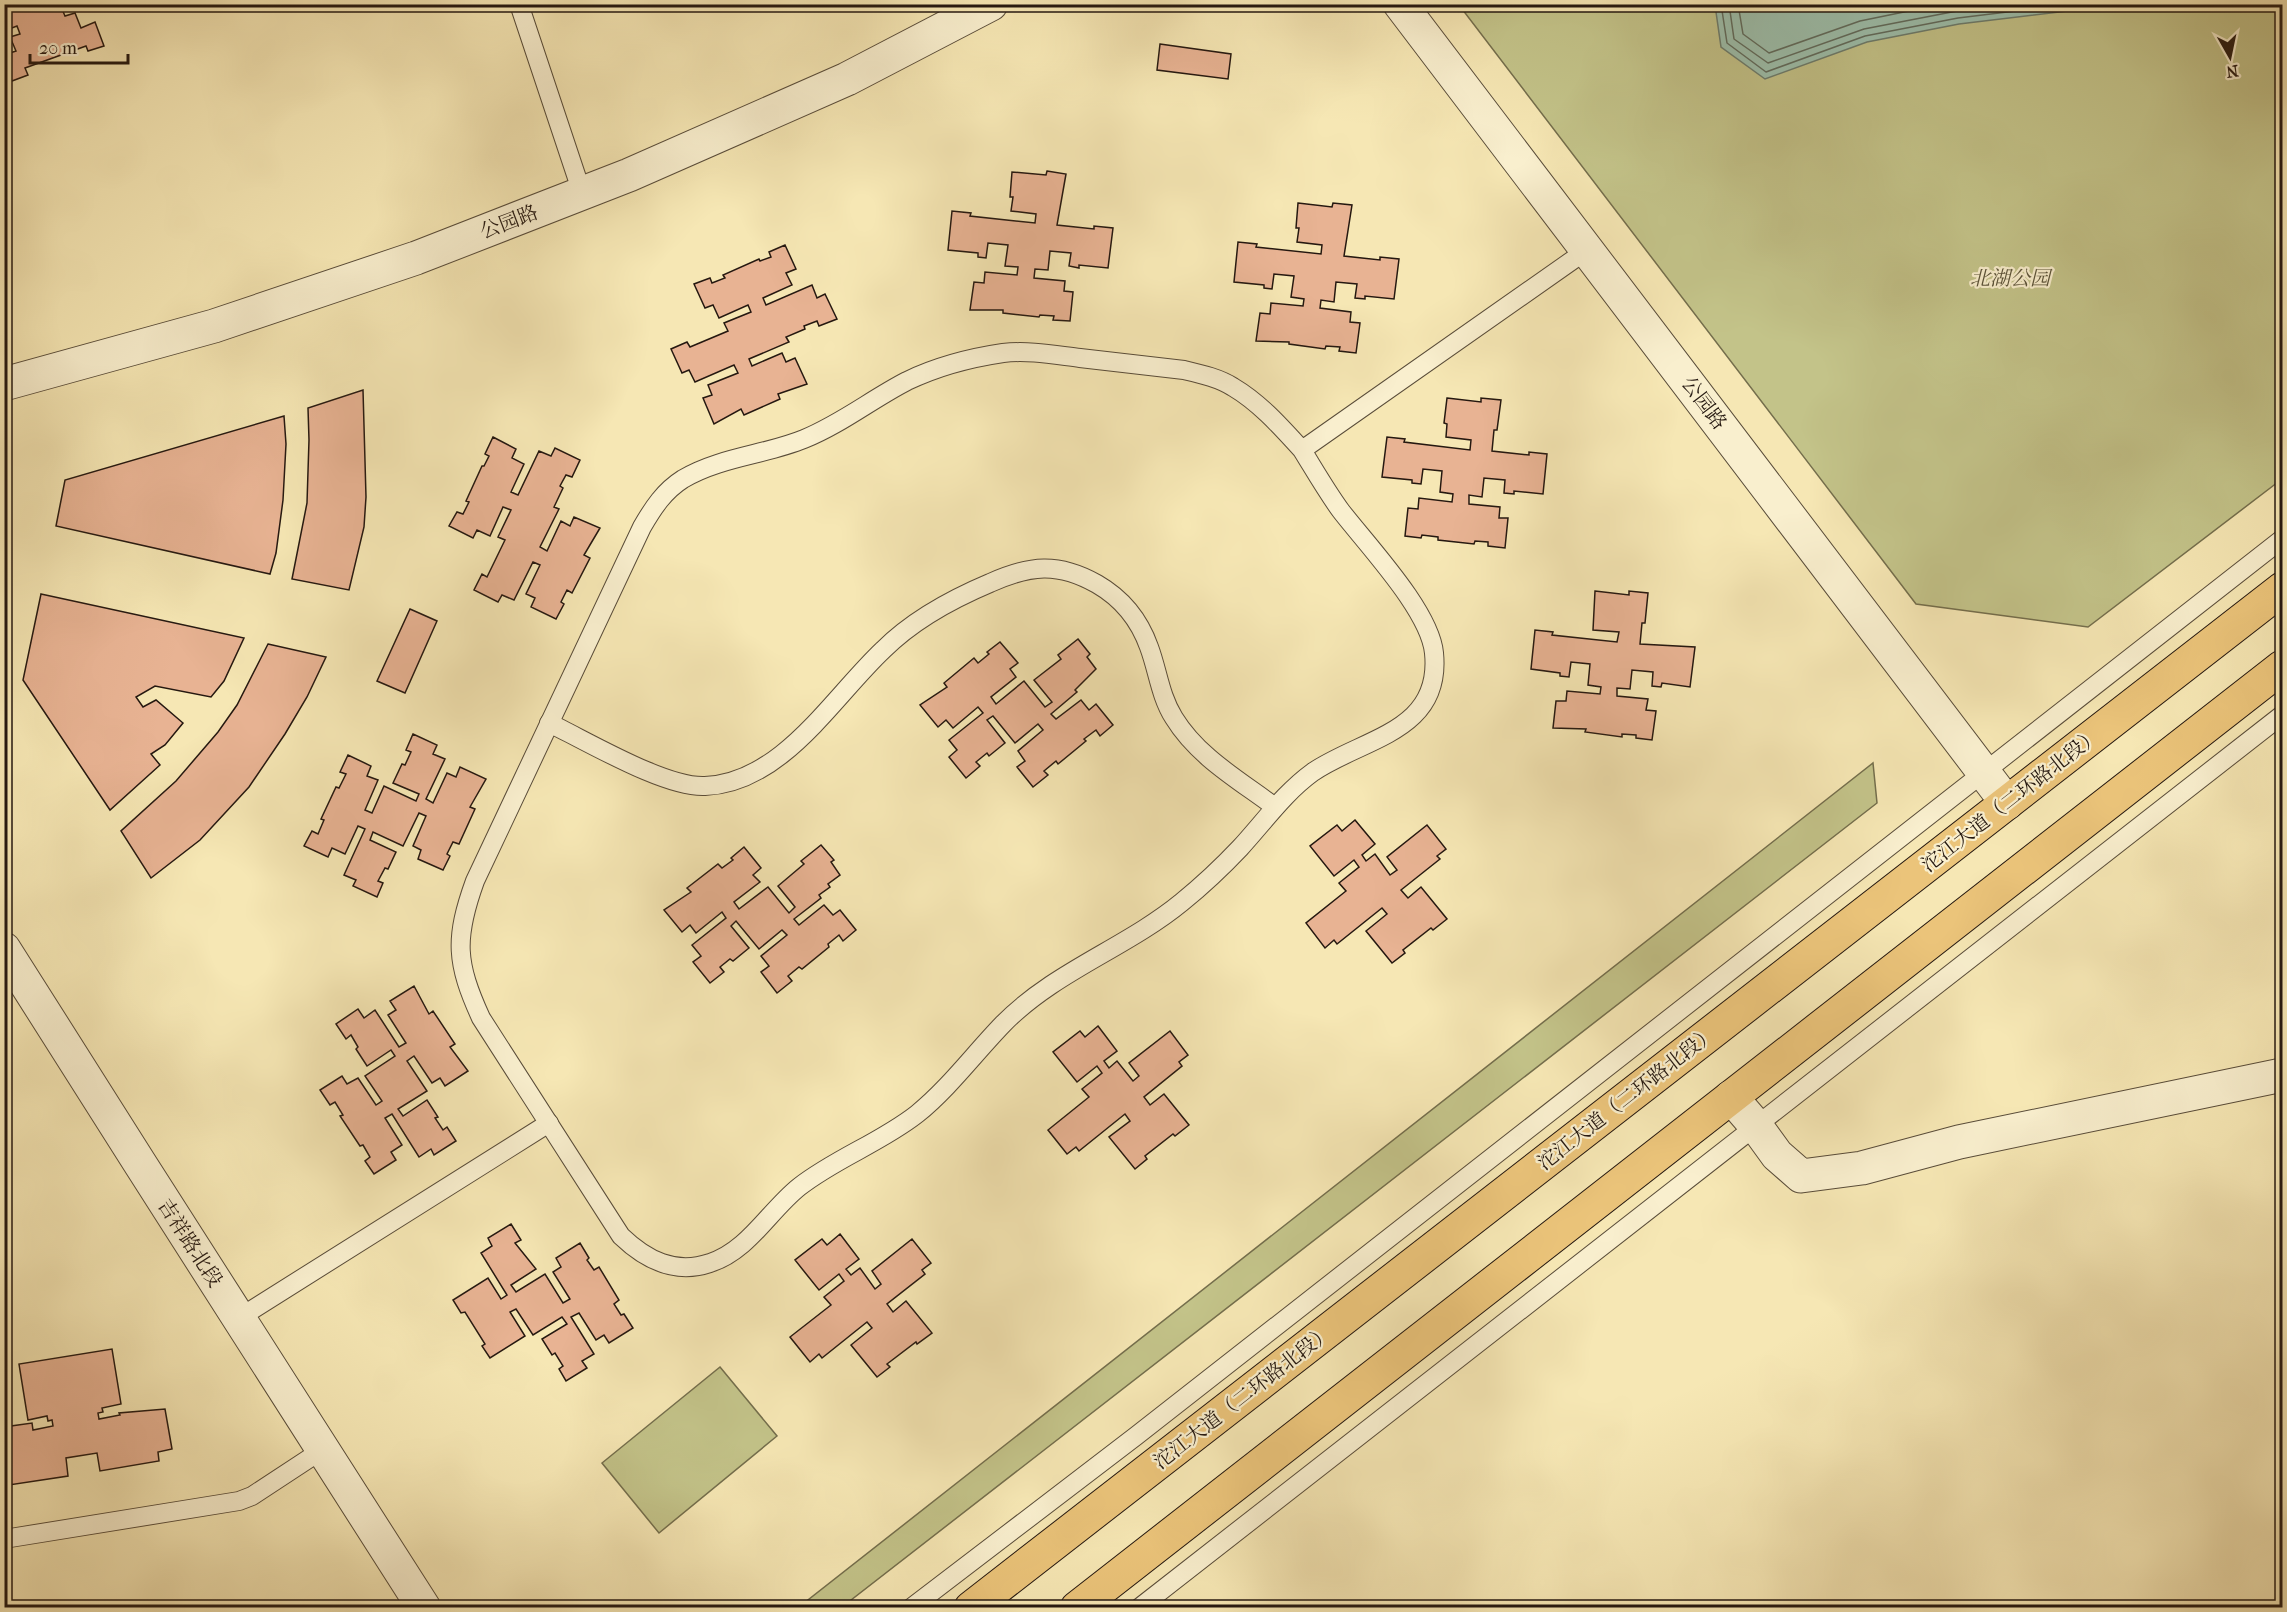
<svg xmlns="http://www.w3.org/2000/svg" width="2287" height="1612" viewBox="0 0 2287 1612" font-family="'IM FELL French Canon','Noto Serif SC',serif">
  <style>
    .green { fill: #c3c389; stroke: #746e4c; stroke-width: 1.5 }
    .water { fill: #9dc0ad; stroke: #6d7d6e; stroke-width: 1.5 }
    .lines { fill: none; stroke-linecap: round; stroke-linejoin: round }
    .shore { stroke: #616c5e; stroke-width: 1.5 }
    .building { fill: #e8b393; stroke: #251810; stroke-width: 1.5 }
    .service-casing { stroke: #594c39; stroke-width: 20 }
    .minor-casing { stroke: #594c39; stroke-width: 35 }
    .tertiary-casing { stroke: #594c39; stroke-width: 35 }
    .trunk-casing { stroke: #251810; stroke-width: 35 }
    .service { stroke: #f9efce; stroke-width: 18 }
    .minor { stroke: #f9efce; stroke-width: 33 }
    .tertiary { stroke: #f9efce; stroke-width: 33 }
    .trunk { stroke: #ebc47a; stroke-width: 33 }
    .labels { text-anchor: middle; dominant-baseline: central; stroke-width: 4.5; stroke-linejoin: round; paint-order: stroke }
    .street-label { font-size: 20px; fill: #251810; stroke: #f9efce }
    .park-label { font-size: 20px; font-style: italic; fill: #5c543a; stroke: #f9efce }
  </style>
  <rect width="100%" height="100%" fill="#f6e7b4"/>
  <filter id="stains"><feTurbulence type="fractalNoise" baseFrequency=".00333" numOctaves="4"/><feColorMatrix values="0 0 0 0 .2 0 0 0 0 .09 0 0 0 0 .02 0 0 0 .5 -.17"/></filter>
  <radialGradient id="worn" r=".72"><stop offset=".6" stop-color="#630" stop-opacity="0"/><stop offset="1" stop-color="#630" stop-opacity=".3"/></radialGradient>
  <g class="green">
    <polygon points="1459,5 2282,5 2282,479 2088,627 1916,604"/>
    <polygon points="1873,763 1877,803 842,1607 799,1607"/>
    <polygon points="720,1367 777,1436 659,1533 602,1463"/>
  </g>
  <polygon class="water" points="1715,5 1715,4 2118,5 1959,24 1867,42 1765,79 1721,47"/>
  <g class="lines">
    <g class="shore">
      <polyline points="1721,4 1727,43 1766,72 1865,36 1958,18 2073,4"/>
      <polyline points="1729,4 1734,39 1768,63 1864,29 1957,11 2010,4"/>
      <polyline points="1738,4 1743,34 1769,53 1860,21 1943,4"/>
    </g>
  </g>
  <g class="building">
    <polygon points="4,4 74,4 62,9 65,16 75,13 81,28 95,22 104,46 88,51 86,46 25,68 28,75 12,81 4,62 4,55 16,51 10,37 20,34 17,26 4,31"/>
    <polygon points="1160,44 1231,54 1228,79 1157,70"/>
    <polygon points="1047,171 1066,174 1057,225 1094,229 1094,226 1113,228 1108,268 1079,265 1079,268 1069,266 1071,253 1050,251 1048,270 1035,269 1034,278 1065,281 1064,291 1073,292 1070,321 1053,320 1054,316 1040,315 1039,317 1003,313 1003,310 970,310 974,282 984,283 985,272 1017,275 1018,267 1005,266 1008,245 988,243 986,258 978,257 978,253 948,250 952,211 971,213 970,216 1035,223 1036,214 1011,211 1013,197 1010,197 1012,172 1046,175"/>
    <polygon points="1298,203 1332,207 1333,203 1352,205 1344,256 1380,260 1380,257 1399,259 1394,299 1365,296 1365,299 1355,298 1357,284 1336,282 1334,302 1321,300 1320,308 1351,312 1350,322 1360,323 1356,353 1339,351 1340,347 1326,346 1325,349 1289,344 1289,342 1256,341 1260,313 1270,314 1271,303 1303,306 1304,299 1291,297 1294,276 1274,274 1272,289 1264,288 1264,285 1234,282 1238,242 1257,244 1256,247 1321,254 1322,245 1297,242 1299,228 1296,228"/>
    <polygon points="785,245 796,269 786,273 792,285 763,298 766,305 812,285 817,298 825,294 837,319 819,326 817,321 804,326 805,329 786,337 789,342 749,359 752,366 782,353 786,362 795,358 807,384 778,394 780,399 744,415 741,409 714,424 703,398 712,395 708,385 738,373 734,365 695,382 689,370 682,373 671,349 687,342 690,347 728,331 724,323 751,312 748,305 719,318 713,305 705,308 694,284 710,278 712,283 725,278 723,275 759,259 760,261 771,257 769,252"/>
    <polygon points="363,390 366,497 364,527 349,590 292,579 307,503 309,440 308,408"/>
    <polygon points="1447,398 1481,402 1481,398 1501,400 1497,430 1494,430 1492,451 1529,455 1529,452 1547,454 1543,494 1514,491 1514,494 1504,493 1505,480 1484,478 1482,497 1469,495 1469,504 1500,507 1499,518 1508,518 1505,548 1488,546 1488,542 1475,541 1474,544 1438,540 1438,537 1422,535 1421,538 1405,536 1408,508 1418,509 1419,498 1452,502 1453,494 1440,492 1442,471 1423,469 1421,484 1412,483 1412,480 1382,477 1387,437 1405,439 1404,442 1470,450 1471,440 1446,437 1447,424 1444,423"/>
    <polygon points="284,416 286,444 283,500 276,553 270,574 56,526 65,480"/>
    <polygon points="493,437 516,449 512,458 524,464 511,492 518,495 539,451 551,456 555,448 580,460 572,477 566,475 560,486 563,488 554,507 559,509 540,547 547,551 561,521 570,526 574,517 600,528 584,555 590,558 572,593 567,590 561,602 564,604 556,619 531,607 535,598 526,594 540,565 533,562 514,600 502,595 498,602 474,590 482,574 487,577 505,540 498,537 511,510 503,507 490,536 477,530 473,538 449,526 457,512 463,514 469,502 466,501 482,466 484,466 489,456 485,454"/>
    <polygon points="1595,591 1629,595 1629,591 1648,593 1645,623 1642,623 1640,644 1695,647 1690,687 1662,683 1661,687 1652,686 1653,672 1632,670 1630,689 1617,688 1617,696 1648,699 1646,710 1656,711 1652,740 1636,738 1636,735 1622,734 1622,737 1585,732 1586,729 1553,728 1556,701 1566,701 1567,691 1600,694 1601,687 1588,685 1590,664 1571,662 1569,677 1560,676 1560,673 1531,669 1535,630 1553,632 1552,635 1617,642 1619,632 1593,630"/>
    <polygon points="41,594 244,638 224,681 211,697 155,686 136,697 143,707 156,700 183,723 165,745 151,754 160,765 110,810 23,680"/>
    <polygon points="410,609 437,621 405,693 377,681"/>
    <polygon points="1078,639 1090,654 1087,657 1096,669 1075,690 1077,692 1051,714 1056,719 1081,700 1089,710 1096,704 1113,725 1100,736 1096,730 1084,739 1086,741 1058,764 1056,761 1044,771 1048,775 1033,787 1017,767 1025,761 1018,751 1043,730 1038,724 1015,743 993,716 987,720 1005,743 989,756 987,753 976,762 980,766 966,778 949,757 957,750 949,740 983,713 978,707 953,728 946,720 938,727 920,705 947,687 944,683 974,658 978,663 989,654 987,652 1000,642 1018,663 1010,669 1016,677 991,697 996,704 1024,681 1045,707 1052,702 1034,680 1061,659 1058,655"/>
    <polygon points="268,644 326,657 307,697 285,734 249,787 200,840 151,878 121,831 176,781 218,732 237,705"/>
    <polygon points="413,734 437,745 433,754 445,759 426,799 433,803 447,773 456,777 460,767 486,779 470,807 475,809 459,844 453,842 447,854 450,856 443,870 418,859 421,850 413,846 426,816 419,813 403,846 373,832 370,840 396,852 388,869 385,868 378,881 383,883 377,897 353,886 356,880 344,875 365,829 358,826 345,854 332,848 328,857 304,846 312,831 318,834 324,820 321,819 336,787 339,788 346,774 340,772 348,755 371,766 367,776 378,780 365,810 372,813 384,786 416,801 419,794 393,783 402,764 405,765 411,752 406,750"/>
    <polygon points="1355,820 1375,844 1362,855 1366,861 1375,854 1390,875 1397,870 1387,857 1427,825 1446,849 1437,856 1440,859 1401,890 1408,898 1421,887 1447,919 1433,930 1431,928 1403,950 1405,953 1392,963 1366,931 1387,914 1382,908 1337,944 1334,940 1325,948 1306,923 1346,891 1339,883 1359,867 1354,860 1334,876 1310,846 1337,825 1342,831"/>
    <polygon points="821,845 834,860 831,862 840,875 828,884 830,887 819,895 821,898 794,919 799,925 824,905 833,915 840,910 856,930 843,941 839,935 828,944 829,947 802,969 799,967 788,976 792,981 777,993 761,972 769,966 761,956 787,935 782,930 759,949 736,921 731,926 749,948 733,961 730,959 720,967 724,972 710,983 693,962 701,956 692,945 726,918 722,912 696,933 690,925 682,932 664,910 691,892 687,888 718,864 722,868 733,860 731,858 744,847 761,868 753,875 760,882 734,902 739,909 768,887 789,913 795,907 778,886 804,864 801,861"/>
    <polygon points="414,986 429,1014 433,1011 455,1044 450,1047 468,1071 445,1086 440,1078 432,1083 414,1056 407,1061 427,1091 398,1109 403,1116 427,1100 438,1117 435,1118 443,1130 447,1127 456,1141 434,1155 431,1149 419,1157 392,1114 385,1118 402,1145 391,1152 396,1160 374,1174 365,1161 370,1157 363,1145 360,1146 340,1116 343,1115 335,1102 330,1105 320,1090 342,1076 347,1084 358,1078 376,1105 382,1101 365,1076 395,1056 391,1050 367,1066 356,1049 358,1047 351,1035 346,1039 336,1024 358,1009 364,1018 375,1010 399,1047 406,1043 388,1015 396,1010 390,1001"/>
    <polygon points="1098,1026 1117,1051 1104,1061 1109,1068 1117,1061 1133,1081 1139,1076 1129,1063 1170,1031 1188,1055 1179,1062 1182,1066 1144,1097 1150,1105 1164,1094 1189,1125 1175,1136 1173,1134 1145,1156 1147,1159 1135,1169 1109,1137 1130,1121 1125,1114 1079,1151 1076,1147 1067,1154 1048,1130 1089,1097 1082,1089 1102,1073 1097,1066 1077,1082 1053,1052 1080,1031 1085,1037"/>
    <polygon points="511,1224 521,1240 515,1243 536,1269 511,1285 516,1292 545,1274 563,1303 570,1299 553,1272 561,1267 556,1258 580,1243 589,1258 587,1260 594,1270 599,1267 619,1300 614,1304 621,1315 624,1314 633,1328 609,1343 604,1335 596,1340 579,1313 571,1317 594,1354 582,1361 587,1368 566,1381 559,1369 563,1366 555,1353 552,1355 542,1339 567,1324 562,1317 533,1335 516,1309 510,1312 525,1336 490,1358 482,1346 485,1344 465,1312 461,1313 453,1300 488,1278 501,1299 507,1295 481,1253 492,1246 488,1238"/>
    <polygon points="840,1234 859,1259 846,1269 851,1275 860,1268 875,1289 881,1284 872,1271 912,1239 931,1263 922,1270 925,1274 887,1304 893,1312 906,1301 932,1333 917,1344 916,1342 887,1364 890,1367 877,1377 851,1345 872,1328 867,1322 822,1358 819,1354 810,1362 790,1337 831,1305 824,1297 844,1281 839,1274 819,1290 795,1260 822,1239 827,1245"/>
    <polygon points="112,1349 121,1404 102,1408 103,1412 98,1413 99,1419 120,1415 119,1413 165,1409 172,1449 158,1452 159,1461 100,1471 97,1453 66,1458 68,1476 9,1485 8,1476 4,1477 4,1427 32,1423 33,1430 53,1426 52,1420 48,1421 47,1416 28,1420 19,1364"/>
  </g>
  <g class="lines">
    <defs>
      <g id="service">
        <polyline points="519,4 582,193"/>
        <path d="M1302,450C1281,427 1260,403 1233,387C1219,378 1201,374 1184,370C1150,366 1115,362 1080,358C1055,355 1029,350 1003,353C969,358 938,366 907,381C872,399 841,424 804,439C765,455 720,457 683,479C664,491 653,508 642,527L475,881C454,939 456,963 481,1018L621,1236C646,1260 675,1275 710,1263C748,1251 769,1211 799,1187C836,1158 880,1143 917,1114C949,1088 974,1054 1003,1024C1055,971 1126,948 1182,902C1203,885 1222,867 1240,848C1264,822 1284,793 1313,772C1363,738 1442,732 1434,653C1430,611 1368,546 1341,511C1327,492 1315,471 1302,450L1587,250"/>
        <path d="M549,723C587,741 665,788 705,786C782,783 832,698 883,650C913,620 952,599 990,583C1030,565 1058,562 1097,584C1123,599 1139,619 1149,647C1158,671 1160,696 1174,718C1198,757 1239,780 1275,807"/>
        <polyline points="239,1318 549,1123"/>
        <polyline points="4,1539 239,1501 252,1496 322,1450"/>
        <polyline points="911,1608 1136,1436 2282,539"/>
        <polyline points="1139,1608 2282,715"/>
      </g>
      <g id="minor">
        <polyline points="1400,4 2007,803"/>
        <polyline points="4,384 214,326 416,258 629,175 847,79 991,4"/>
        <polyline points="1731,1097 1756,1126 1777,1155 1801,1176 1862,1168 1959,1142 2282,1075"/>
      </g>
      <polyline id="tertiary" points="4,949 139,1162 424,1608"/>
      <g id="trunk">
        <polyline points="971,1608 2282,589"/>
        <polyline points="1077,1608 2282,667"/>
      </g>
    </defs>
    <use href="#service" class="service-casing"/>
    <use href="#minor" class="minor-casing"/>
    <use href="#tertiary" class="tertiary-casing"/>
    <use href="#trunk" class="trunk-casing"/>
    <use href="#service" class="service"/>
    <use href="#minor" class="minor"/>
    <use href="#tertiary" class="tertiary"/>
    <use href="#trunk" class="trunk"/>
  </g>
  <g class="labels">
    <g class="street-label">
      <text transform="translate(509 222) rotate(-21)">公园路</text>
      <text transform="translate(1704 403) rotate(53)">公园路</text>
      <text transform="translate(2011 800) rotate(-38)">沱江大道（二环路北段）</text>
      <text transform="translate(1627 1098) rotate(-38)">沱江大道（二环路北段）</text>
      <text transform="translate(190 1243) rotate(57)">吉祥路北段</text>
      <text transform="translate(1243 1397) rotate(-38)">沱江大道（二环路北段）</text>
    </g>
    <g class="park-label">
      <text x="2010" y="278">北湖公园</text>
    </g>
  </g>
  <rect width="2287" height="1612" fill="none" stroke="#f6e7b4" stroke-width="24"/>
  <rect x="6" y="6" width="2275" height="1600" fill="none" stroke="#251810" stroke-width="3"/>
  <rect x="12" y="12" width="2263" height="1588" fill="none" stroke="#251810" stroke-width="1.5"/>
  <g transform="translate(2230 57) rotate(171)" stroke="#f9efce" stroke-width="4.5" paint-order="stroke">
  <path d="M0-4.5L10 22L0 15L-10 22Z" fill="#251810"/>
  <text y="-9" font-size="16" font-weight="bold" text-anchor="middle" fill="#251810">N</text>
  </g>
  <path d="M30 54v9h98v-9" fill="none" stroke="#251810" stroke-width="3"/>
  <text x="39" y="54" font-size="18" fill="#251810" stroke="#f9efce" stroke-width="4.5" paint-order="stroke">20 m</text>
  <rect width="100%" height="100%" filter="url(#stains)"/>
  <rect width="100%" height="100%" fill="url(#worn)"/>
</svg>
